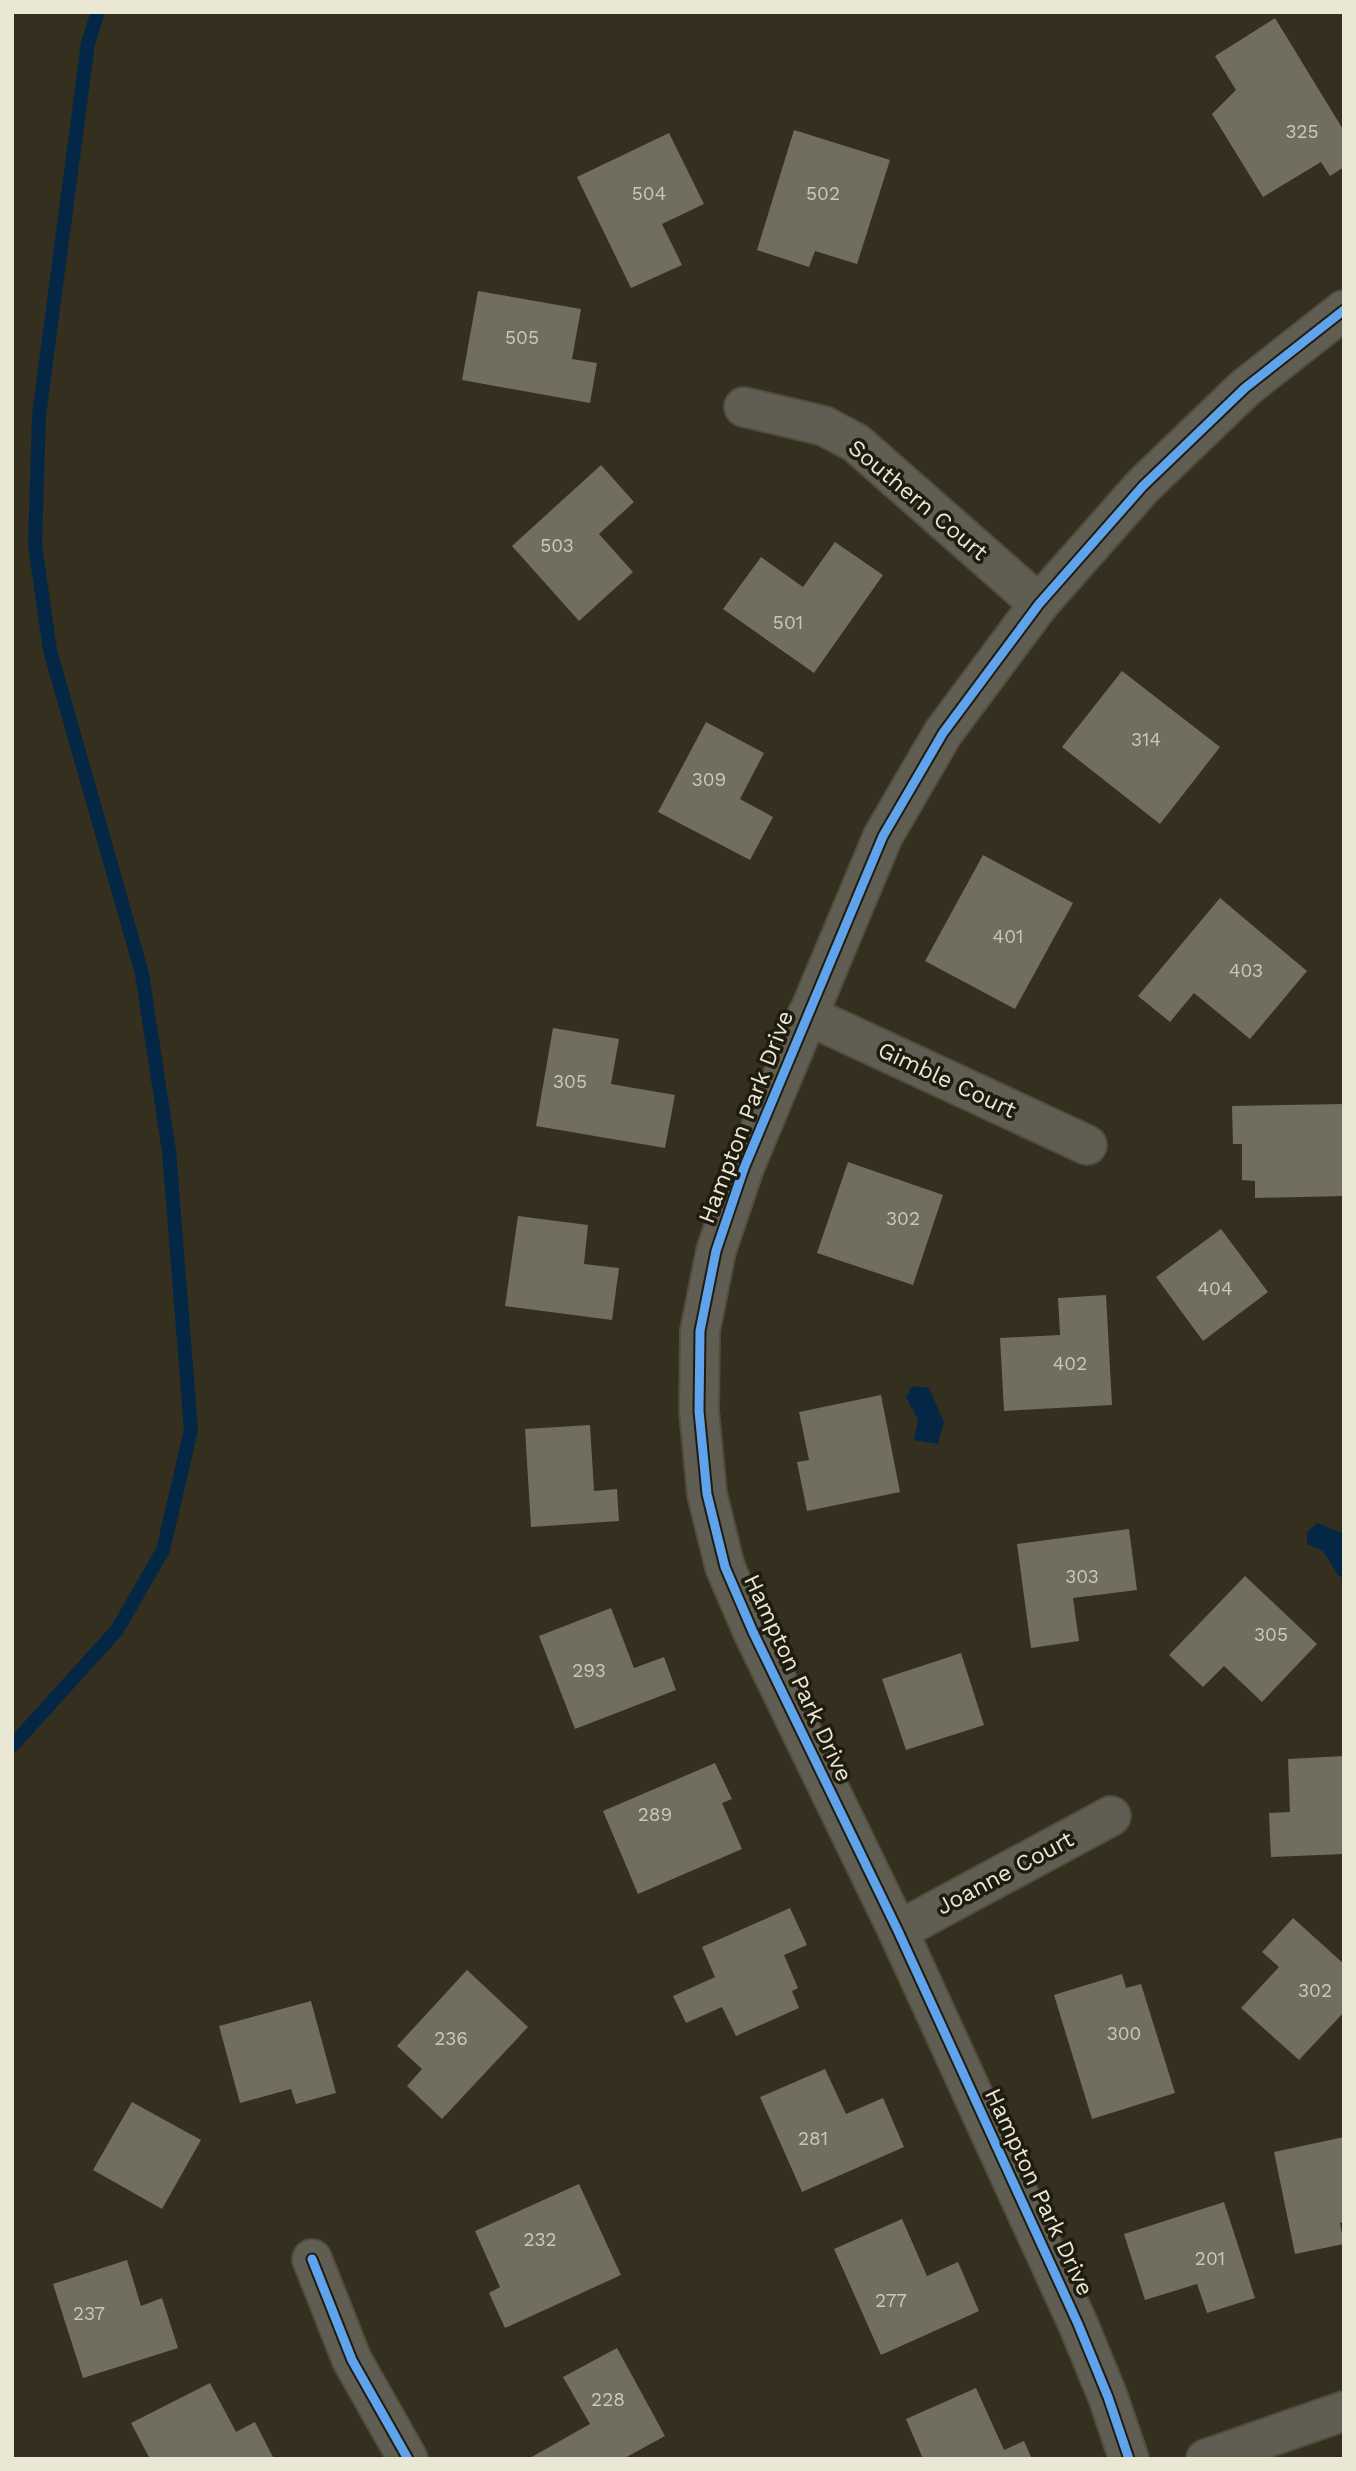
<svg xmlns="http://www.w3.org/2000/svg" width="1356" height="2471" viewBox="0 0 1356 2471" font-family="'Work Sans',sans-serif">
  <style>
    .water { fill: #052746 }
    .lines { fill: none; stroke-linecap: round; stroke-linejoin: round }
    .stream { stroke: #052746; stroke-width: 14 }
    .building { fill: #716d5f }
    .minor-casing { stroke: #514d3e; stroke-width: 42 }
    .minor { stroke: #605e52; stroke-width: 38 }
    .cycleway-casing { stroke: #1f1c0f; stroke-width: 13 }
    .cycleway { stroke: #60a3ed; stroke-width: 9 }
    .labels { text-anchor: middle; dominant-baseline: central; stroke-width: 7; stroke-linejoin: round; paint-order: stroke }
    .number-label { font-size: 19px; fill: #ccc8b8 }
    .street-label { font-size: 23px; fill: #ebe7d5; stroke: #1f1c0f }
  </style>
  <rect width="100%" height="100%" fill="#342f1e"/>
  <g class="water">
    <polygon points="912,1386 929,1388 944,1422 938,1444 914,1440 918,1420 906,1397"/>
    <polygon points="1317,1523 1344,1534 1344,1579 1338,1575 1323,1551 1307,1544 1307,1532"/>
  </g>
  <g class="lines">
    <polyline class="stream" points="12,1746 117,1630 163,1550 191,1430 169,1151 142,974 50,650 35,545 39,415 88,43 98,12"/>
  </g>
  <g class="building">
    <polygon points="1275,18 1344,131 1344,167 1330,176 1321,162 1263,197 1212,114 1236,90 1215,56"/>
    <polygon points="794,130 890,160 857,264 815,251 809,267 757,250"/>
    <polygon points="669,133 704,204 662,224 682,265 631,288 577,177"/>
    <polygon points="478,291 581,309 572,359 597,363 590,403 462,380"/>
    <polygon points="601,465 634,502 599,534 633,572 579,621 512,546"/>
    <polygon points="835,542 883,575 814,673 723,609 761,557 803,587"/>
    <polygon points="1122,671 1220,747 1160,824 1062,747"/>
    <polygon points="706,722 764,753 740,799 773,817 750,860 658,812"/>
    <polygon points="983,855 1073,903 1015,1009 925,961"/>
    <polygon points="1220,898 1307,971 1250,1039 1194,993 1170,1022 1138,996"/>
    <polygon points="553,1028 619,1039 611,1084 675,1095 665,1148 536,1126"/>
    <polygon points="1344,1104 1344,1196 1255,1198 1255,1181 1242,1180 1242,1144 1233,1144 1232,1106"/>
    <polygon points="848,1162 943,1195 913,1285 817,1253"/>
    <polygon points="518,1216 588,1225 584,1264 619,1268 612,1320 505,1306"/>
    <polygon points="1221,1229 1268,1292 1203,1341 1156,1277"/>
    <polygon points="1106,1295 1112,1405 1004,1411 1000,1338 1060,1335 1058,1298"/>
    <polygon points="881,1395 900,1492 807,1511 797,1462 809,1460 799,1412"/>
    <polygon points="590,1425 594,1491 617,1489 619,1521 531,1527 525,1429"/>
    <polygon points="1129,1529 1137,1590 1073,1598 1079,1641 1031,1648 1017,1544"/>
    <polygon points="1245,1576 1317,1644 1262,1702 1224,1666 1203,1687 1169,1655"/>
    <polygon points="611,1608 634,1668 664,1657 676,1690 575,1729 539,1636"/>
    <polygon points="961,1653 984,1725 906,1750 882,1679"/>
    <polygon points="1344,1756 1344,1854 1271,1857 1269,1813 1290,1812 1288,1759"/>
    <polygon points="715,1763 732,1799 722,1803 742,1849 638,1894 603,1811"/>
    <polygon points="790,1908 807,1945 784,1955 798,1988 792,1991 799,2008 736,2036 722,2007 686,2023 673,1996 715,1977 702,1947"/>
    <polygon points="1293,1918 1344,1964 1344,2012 1299,2060 1241,2008 1279,1967 1262,1952"/>
    <polygon points="467,1970 528,2027 442,2119 407,2086 422,2069 397,2046"/>
    <polygon points="1122,1974 1126,1988 1141,1984 1175,2093 1092,2119 1054,1995"/>
    <polygon points="311,2001 336,2093 296,2104 291,2089 240,2103 219,2026"/>
    <polygon points="825,2069 846,2114 883,2098 904,2147 802,2192 760,2097"/>
    <polygon points="132,2102 201,2140 162,2209 93,2170"/>
    <polygon points="1344,2137 1344,2222 1340,2223 1344,2244 1295,2254 1274,2152"/>
    <polygon points="579,2184 621,2275 505,2328 489,2293 500,2287 475,2231"/>
    <polygon points="1224,2202 1255,2298 1207,2313 1197,2284 1145,2300 1124,2234"/>
    <polygon points="902,2219 927,2276 958,2262 979,2311 881,2355 834,2249"/>
    <polygon points="127,2260 141,2306 162,2298 178,2348 83,2378 53,2284"/>
    <polygon points="617,2348 665,2436 623,2459 528,2459 590,2424 563,2377"/>
    <polygon points="210,2383 236,2432 255,2422 274,2459 150,2459 131,2423"/>
    <polygon points="976,2388 1004,2450 1024,2441 1032,2459 923,2459 906,2419"/>
  </g>
  <g class="lines">
    <defs>
      <g id="minor">
        <polyline points="744,407 824,426 856,443 1039,604"/>
        <polyline points="807,1015 1087,1145"/>
        <polyline points="898,1931 1111,1816"/>
        <polyline points="312,2259 352,2360 408,2459"/>
        <polyline points="1129,2459 1108,2397 1078,2324 898,1931 753,1632 725,1567 707,1494 699,1411 700,1331 716,1251 744,1168 883,836 943,733 1039,604 1143,486 1245,388 1344,310"/>
        <polyline points="1206,2459 1344,2411"/>
      </g>
    </defs>
    <use href="#minor" class="minor-casing"/>
    <use href="#minor" class="minor"/>
    <defs>
      <g id="cycleway">
        <polyline points="312,2259 352,2360 408,2459"/>
        <polyline points="1129,2459 1108,2397 1078,2324 898,1931 753,1632 725,1567 707,1494 699,1411 700,1331 716,1251 744,1168 883,836 943,733 1039,604 1143,486 1245,388 1344,310"/>
      </g>
    </defs>
    <use href="#cycleway" class="cycleway-casing"/>
    <use href="#cycleway" class="cycleway"/>
  </g>
  <g class="labels">
    <g class="number-label">
      <text x="1302" y="131">325</text>
      <text x="649" y="193">504</text>
      <text x="823" y="193">502</text>
      <text x="522" y="337">505</text>
      <text x="557" y="545">503</text>
      <text x="788" y="622">501</text>
      <text x="1146" y="739">314</text>
      <text x="709" y="779">309</text>
      <text x="1008" y="936">401</text>
      <text x="1246" y="970">403</text>
      <text x="570" y="1081">305</text>
      <text x="903" y="1218">302</text>
      <text x="1215" y="1288">404</text>
      <text x="1070" y="1363">402</text>
      <text x="1082" y="1576">303</text>
      <text x="1271" y="1634">305</text>
      <text x="589" y="1670">293</text>
      <text x="655" y="1814">289</text>
      <text x="1315" y="1990">302</text>
      <text x="1124" y="2033">300</text>
      <text x="451" y="2038">236</text>
      <text x="813" y="2138">281</text>
      <text x="540" y="2239">232</text>
      <text x="1210" y="2258">201</text>
      <text x="891" y="2300">277</text>
      <text x="89" y="2313">237</text>
      <text x="608" y="2399">228</text>
    </g>
    <g class="street-label">
      <text transform="translate(918 500) rotate(40)">Southern Court</text>
      <text transform="translate(947 1080) rotate(25)">Gimble Court</text>
      <text transform="translate(746 1117) rotate(-69)">Hampton Park Drive</text>
      <text transform="translate(798 1678) rotate(65)">Hampton Park Drive</text>
      <text transform="translate(1005 1873) rotate(-28)">Joanne Court</text>
      <text transform="translate(1039 2192) rotate(65)">Hampton Park Drive</text>
    </g>
  </g>
  <rect width="1356" height="2471" fill="none" stroke="#ebe7d5" stroke-width="28"/>
</svg>
